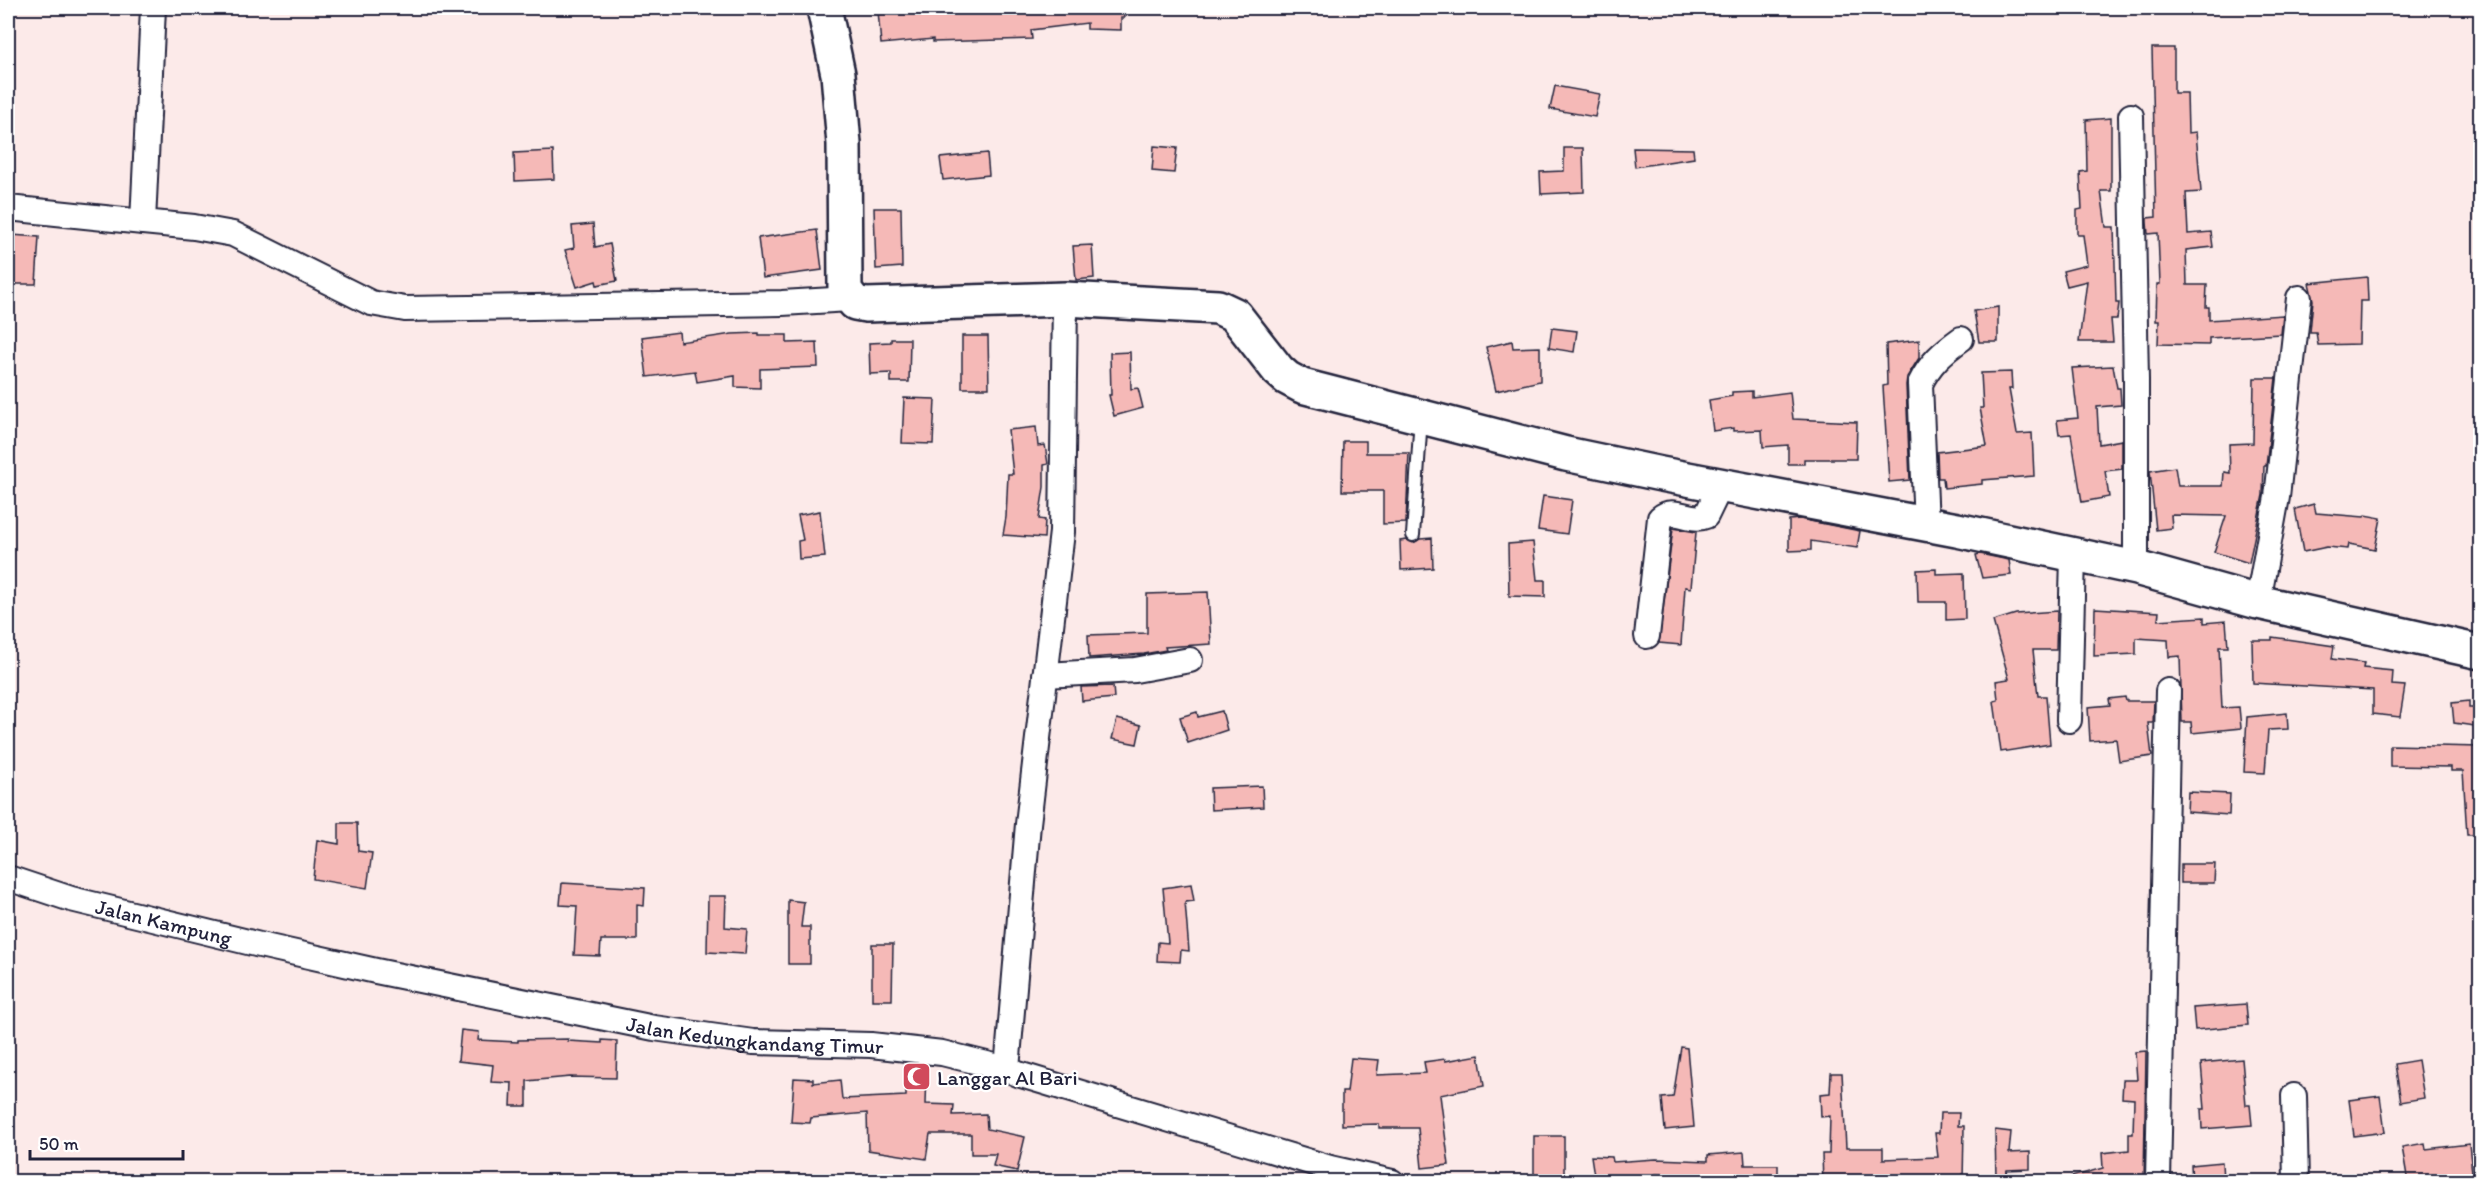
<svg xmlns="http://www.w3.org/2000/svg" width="2488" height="1189" viewBox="0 0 2488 1189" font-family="Itim,sans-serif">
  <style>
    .building { fill: #f5b9b7; stroke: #22223b; stroke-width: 1.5 }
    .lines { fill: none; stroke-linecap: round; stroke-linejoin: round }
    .lane-casing { stroke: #22223b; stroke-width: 16 }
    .street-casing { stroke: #22223b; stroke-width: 28 }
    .secondary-casing { stroke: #22223b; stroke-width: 38 }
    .lane { stroke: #fff; stroke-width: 12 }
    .street { stroke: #fff; stroke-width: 24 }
    .secondary { stroke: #fff; stroke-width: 33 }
    .labels { text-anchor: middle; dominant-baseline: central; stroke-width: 4.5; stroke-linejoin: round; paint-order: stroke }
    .street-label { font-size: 21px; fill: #22223b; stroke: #fff }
    .poi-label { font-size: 21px; fill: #22223b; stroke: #fff; text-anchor: start }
  </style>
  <rect width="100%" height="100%" fill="#fceae9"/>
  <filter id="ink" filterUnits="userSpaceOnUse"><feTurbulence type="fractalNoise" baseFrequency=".0167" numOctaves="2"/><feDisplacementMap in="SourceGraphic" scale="12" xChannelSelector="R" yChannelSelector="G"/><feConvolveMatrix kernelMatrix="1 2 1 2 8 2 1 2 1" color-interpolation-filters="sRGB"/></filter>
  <g filter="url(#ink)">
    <g class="building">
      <polygon points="908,8 923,8 923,10 1123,8 1124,18 1121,18 1121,30 1087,29 1087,23 1031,30 1032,39 933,42 933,39 881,44 878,11"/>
      <polygon points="2152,48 2174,48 2174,93 2187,93 2188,133 2196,132 2201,192 2186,193 2188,234 2211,232 2213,247 2186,250 2187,285 2207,285 2206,307 2209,307 2209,320 2283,315 2281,334 2209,338 2209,345 2158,344 2159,321 2156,321 2157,284 2160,284 2158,233 2148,234 2147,222 2147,218 2156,217"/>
      <polygon points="1555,86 1600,94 1595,117 1550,109"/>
      <polygon points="2111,118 2111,191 2101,191 2106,227 2114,227 2116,303 2119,303 2117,319 2111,319 2113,342 2079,342 2087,281 2067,286 2063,271 2087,265 2083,235 2077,235 2077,210 2082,209 2080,172 2087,171 2086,120"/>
      <polygon points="1154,146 1177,148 1174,173 1152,171"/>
      <polygon points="1564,148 1583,148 1584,192 1541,194 1540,172 1564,171"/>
      <polygon points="1633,148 1693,149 1694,158 1635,167"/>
      <polygon points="553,151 554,179 515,181 514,153"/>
      <polygon points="987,153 989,175 943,180 940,158"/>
      <polygon points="874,208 901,208 902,267 876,269"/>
      <polygon points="593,224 595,247 610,244 617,281 597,285 596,281 577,287 565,250 574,248 572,226"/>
      <polygon points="817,230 822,270 763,278 758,238"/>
      <polygon points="11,235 39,237 36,284 8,284"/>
      <polygon points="1092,245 1094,278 1076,280 1073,246"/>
      <polygon points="2367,277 2368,301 2360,301 2359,344 2318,345 2316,332 2310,332 2313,300 2309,283"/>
      <polygon points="1998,307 1998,342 1979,342 1974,311"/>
      <polygon points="1552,328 1577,331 1574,352 1549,348"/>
      <polygon points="679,332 680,342 732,334 759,333 759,335 787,335 787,343 817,342 818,367 760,369 760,388 735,387 735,376 697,382 695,371 647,377 642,337"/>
      <polygon points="962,336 988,336 989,388 962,388"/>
      <polygon points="891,339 910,339 909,382 891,382 891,373 870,374 869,343 891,342"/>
      <polygon points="1919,340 1919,358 1907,377 1906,385 1910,480 1889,482 1883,386 1887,385 1886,344"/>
      <polygon points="1512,341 1513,348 1540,347 1540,381 1496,391 1486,347"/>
      <polygon points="1130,352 1131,389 1138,388 1143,408 1114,416 1109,395 1111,395 1110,353"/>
      <polygon points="2113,366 2117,388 2120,388 2121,405 2097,407 2099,444 2122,440 2122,469 2105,471 2109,497 2082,502 2071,434 2059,435 2057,420 2078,418 2072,368"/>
      <polygon points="2011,372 2012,389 2009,389 2017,434 2032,433 2034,476 1982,480 1982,484 1944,488 1943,478 1938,478 1937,452 1987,446 1980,408 1983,408 1981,373"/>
      <polygon points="2254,378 2276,378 2266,466 2264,466 2263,495 2249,563 2214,552 2226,516 2171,515 2172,528 2156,530 2150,471 2175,467 2178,486 2223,486 2224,472 2230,473 2229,444 2253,443"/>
      <polygon points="1752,391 1752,397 1790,392 1793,419 1857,422 1856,459 1804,459 1804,464 1788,464 1788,445 1763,447 1762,430 1733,431 1733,428 1713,431 1709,400 1732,396 1732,392"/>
      <polygon points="904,398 935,399 933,444 902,443"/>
      <polygon points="1036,427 1038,446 1045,445 1048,464 1044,465 1044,487 1039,519 1045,520 1044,538 1003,535 1006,517 1008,474 1013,474 1008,430"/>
      <polygon points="1343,441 1366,441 1366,453 1409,453 1406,523 1383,524 1383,491 1342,491"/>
      <polygon points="1543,496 1572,500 1567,534 1538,530"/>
      <polygon points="2314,504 2316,513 2364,517 2365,515 2381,518 2375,549 2349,544 2348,549 2327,547 2303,552 2295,509"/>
      <polygon points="820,511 825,557 799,559 798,541 803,540 798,515"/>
      <polygon points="1800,519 1860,531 1857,548 1811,541 1811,550 1789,551 1789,520"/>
      <polygon points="1673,528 1696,532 1691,588 1685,587 1681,645 1659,643"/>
      <polygon points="1432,538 1433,568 1401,570 1400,541 1407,540 1413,543 1420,539"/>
      <polygon points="1533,542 1537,580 1545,580 1545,597 1509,596 1508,544"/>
      <polygon points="1980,554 2009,560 2011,575 1982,578 1976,555"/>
      <polygon points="1936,569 1936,574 1964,573 1965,619 1946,620 1946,602 1918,602 1917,570"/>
      <polygon points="1208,592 1211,644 1165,647 1166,650 1144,654 1089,658 1088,635 1147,633 1147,594"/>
      <polygon points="2095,608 2159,612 2158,620 2204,617 2204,623 2226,621 2228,647 2219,647 2222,708 2239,707 2241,728 2192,733 2191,722 2182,722 2180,656 2169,657 2168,640 2136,638 2136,654 2094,656"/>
      <polygon points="2057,611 2056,650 2033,650 2038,696 2046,696 2050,744 2001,752 1994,701 1998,700 1996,681 2009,679 1993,621 2016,614"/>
      <polygon points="2272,637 2334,646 2332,659 2364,663 2363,668 2393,671 2392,685 2405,686 2400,717 2373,714 2373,690 2253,683 2252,640 2272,640"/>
      <polygon points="1113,686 1114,698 1082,701 1081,687"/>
      <polygon points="2125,697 2126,701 2154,701 2153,723 2148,723 2152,756 2119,761 2116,739 2090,741 2088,707 2110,705 2109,699"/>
      <polygon points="2469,701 2469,708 2481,708 2481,727 2454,723 2452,703"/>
      <polygon points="1222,711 1227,730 1188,743 1180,717 1197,712 1198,717"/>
      <polygon points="2287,713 2288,729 2268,730 2265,773 2244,772 2247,717"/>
      <polygon points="1117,719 1141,725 1137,744 1112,739"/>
      <polygon points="2390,745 2481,747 2481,835 2467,835 2463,771 2451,771 2451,767 2390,766"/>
      <polygon points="1262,786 1263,807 1211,810 1210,788"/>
      <polygon points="2188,792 2230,794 2229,815 2187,812"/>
      <polygon points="339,823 357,823 358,851 372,853 367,888 313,879 317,840 339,844"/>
      <polygon points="2181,864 2215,864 2214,883 2181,883"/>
      <polygon points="562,883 645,888 644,906 637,905 637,940 601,940 600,956 574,955 577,906 560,905"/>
      <polygon points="1191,884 1194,901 1185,902 1189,951 1181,950 1180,962 1157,961 1158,942 1168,943 1163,888"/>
      <polygon points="708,896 726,896 725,927 747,929 745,954 707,952"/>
      <polygon points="788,900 804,902 801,927 810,927 810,964 788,964"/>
      <polygon points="872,944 893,944 892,1000 872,1000"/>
      <polygon points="2246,1004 2248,1025 2195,1030 2193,1008"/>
      <polygon points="461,1030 479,1032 478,1040 518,1042 518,1040 568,1039 568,1041 602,1043 602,1040 617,1041 616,1078 570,1077 527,1081 527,1106 511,1106 512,1083 491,1082 493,1065 458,1061"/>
      <polygon points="1681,1047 1687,1048 1694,1127 1665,1130 1662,1098 1673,1097"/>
      <polygon points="2146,1051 2144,1182 2072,1182 2071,1177 2103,1168 2102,1153 2129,1150 2129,1134 2133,1134 2134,1099 2122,1098 2123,1080 2137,1080 2135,1052"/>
      <polygon points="1479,1055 1484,1086 1440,1095 1449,1165 1422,1168 1418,1128 1379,1128 1379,1124 1342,1125 1342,1092 1347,1092 1351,1058 1379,1060 1377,1075 1426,1073 1424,1062 1445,1059 1445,1061"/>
      <polygon points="2242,1059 2246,1105 2250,1105 2252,1125 2202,1129 2201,1109 2205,1109 2201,1063"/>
      <polygon points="2418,1060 2424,1098 2401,1102 2395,1064"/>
      <polygon points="906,1070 927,1071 926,1104 954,1105 953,1115 986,1114 987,1129 1025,1137 1017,1171 993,1166 996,1154 971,1154 971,1134 930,1134 926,1159 868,1150 867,1113 811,1118 810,1123 791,1122 794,1078 813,1079 813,1083 840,1080 842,1099 906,1096"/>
      <polygon points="1831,1073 1842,1073 1846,1148 1883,1148 1883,1159 1938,1157 1935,1133 1939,1133 1940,1113 1959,1113 1958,1126 1964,1126 1963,1182 1823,1182 1822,1154 1829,1154 1830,1116 1821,1117 1820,1094 1830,1093"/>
      <polygon points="2380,1096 2385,1132 2354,1136 2349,1100"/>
      <polygon points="1995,1130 2011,1132 2009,1153 2030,1152 2030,1169 2007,1170 2005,1179 1996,1178"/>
      <rect x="1534" y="1136" width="30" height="46"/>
      <polygon points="2425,1143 2426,1149 2469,1144 2473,1182 2408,1182 2402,1147"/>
      <polygon points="1744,1152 1745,1165 1778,1165 1778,1182 1710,1182 1709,1177 1656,1174 1656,1178 1595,1182 1591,1156 1612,1157 1613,1162 1656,1159 1708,1161 1708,1155"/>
      <polygon points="2222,1162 2223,1182 2192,1182 2191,1165"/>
    </g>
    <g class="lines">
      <defs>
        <polyline id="lane" points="1413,535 1421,417"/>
        <g id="street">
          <polyline points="153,8 143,222 194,227 233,234 371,303 405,309 782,303 850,299"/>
          <polyline points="2131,116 2136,380 2136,568"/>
          <polyline points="8,208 143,222"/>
          <path d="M1926,525L1920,384C1930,363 1943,352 1961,339"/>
          <polyline points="2258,602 2277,497 2299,298"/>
          <path d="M1647,636L1660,518C1674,505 1690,523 1706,516L1721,485"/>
          <polyline points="1045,675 1135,670 1190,660"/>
          <polyline points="2069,720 2073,555"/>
          <path id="s1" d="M8,878L71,899L260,945L376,971L654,1028L753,1042L871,1045L942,1053L1007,1069L1018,1074L1330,1168L1392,1182"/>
          <polyline points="1007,1069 1028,824 1062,532 1065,299"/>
          <polyline points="2294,1096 2296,1182"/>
          <polyline points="2158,1182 2168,691"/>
        </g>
        <polyline id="secondary" points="824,8 838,74 844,144 845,290 855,303 866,305 1065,299 1218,307 1235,315 1278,370 1287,378 1302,386 1566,454 1661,474 1957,530 2136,568 2258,602 2480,652"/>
      </defs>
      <use href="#lane" class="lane-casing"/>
      <use href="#street" class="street-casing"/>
      <use href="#secondary" class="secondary-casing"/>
      <use href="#lane" class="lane"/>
      <use href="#street" class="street"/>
      <use href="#secondary" class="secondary"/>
    </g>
  </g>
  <defs>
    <symbol id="mosque-square" viewBox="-11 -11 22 22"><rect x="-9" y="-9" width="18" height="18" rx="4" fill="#d1495b" stroke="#fff"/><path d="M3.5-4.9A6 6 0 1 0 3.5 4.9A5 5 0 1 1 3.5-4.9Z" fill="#fff"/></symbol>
  </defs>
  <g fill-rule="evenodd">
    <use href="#mosque-square" x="900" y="1060" width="33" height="33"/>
  </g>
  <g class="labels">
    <g class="street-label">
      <text stroke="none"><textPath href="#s1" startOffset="162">Jalan Kampung</textPath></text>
      <text stroke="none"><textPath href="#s1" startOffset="765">Jalan Kedungkandang Timur</textPath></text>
    </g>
    <g class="poi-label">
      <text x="937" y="1077">Langgar Al Bari</text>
    </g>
  </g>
  <rect width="2488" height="1189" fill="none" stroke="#fff" stroke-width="30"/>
  <rect x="15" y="15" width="2458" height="1159" fill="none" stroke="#22223b" stroke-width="2" filter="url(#ink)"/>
  <path d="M30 1150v9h153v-9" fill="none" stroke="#22223b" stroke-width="3"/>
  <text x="39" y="1150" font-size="18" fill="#22223b" stroke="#ffffff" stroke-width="4.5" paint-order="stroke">50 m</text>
</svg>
